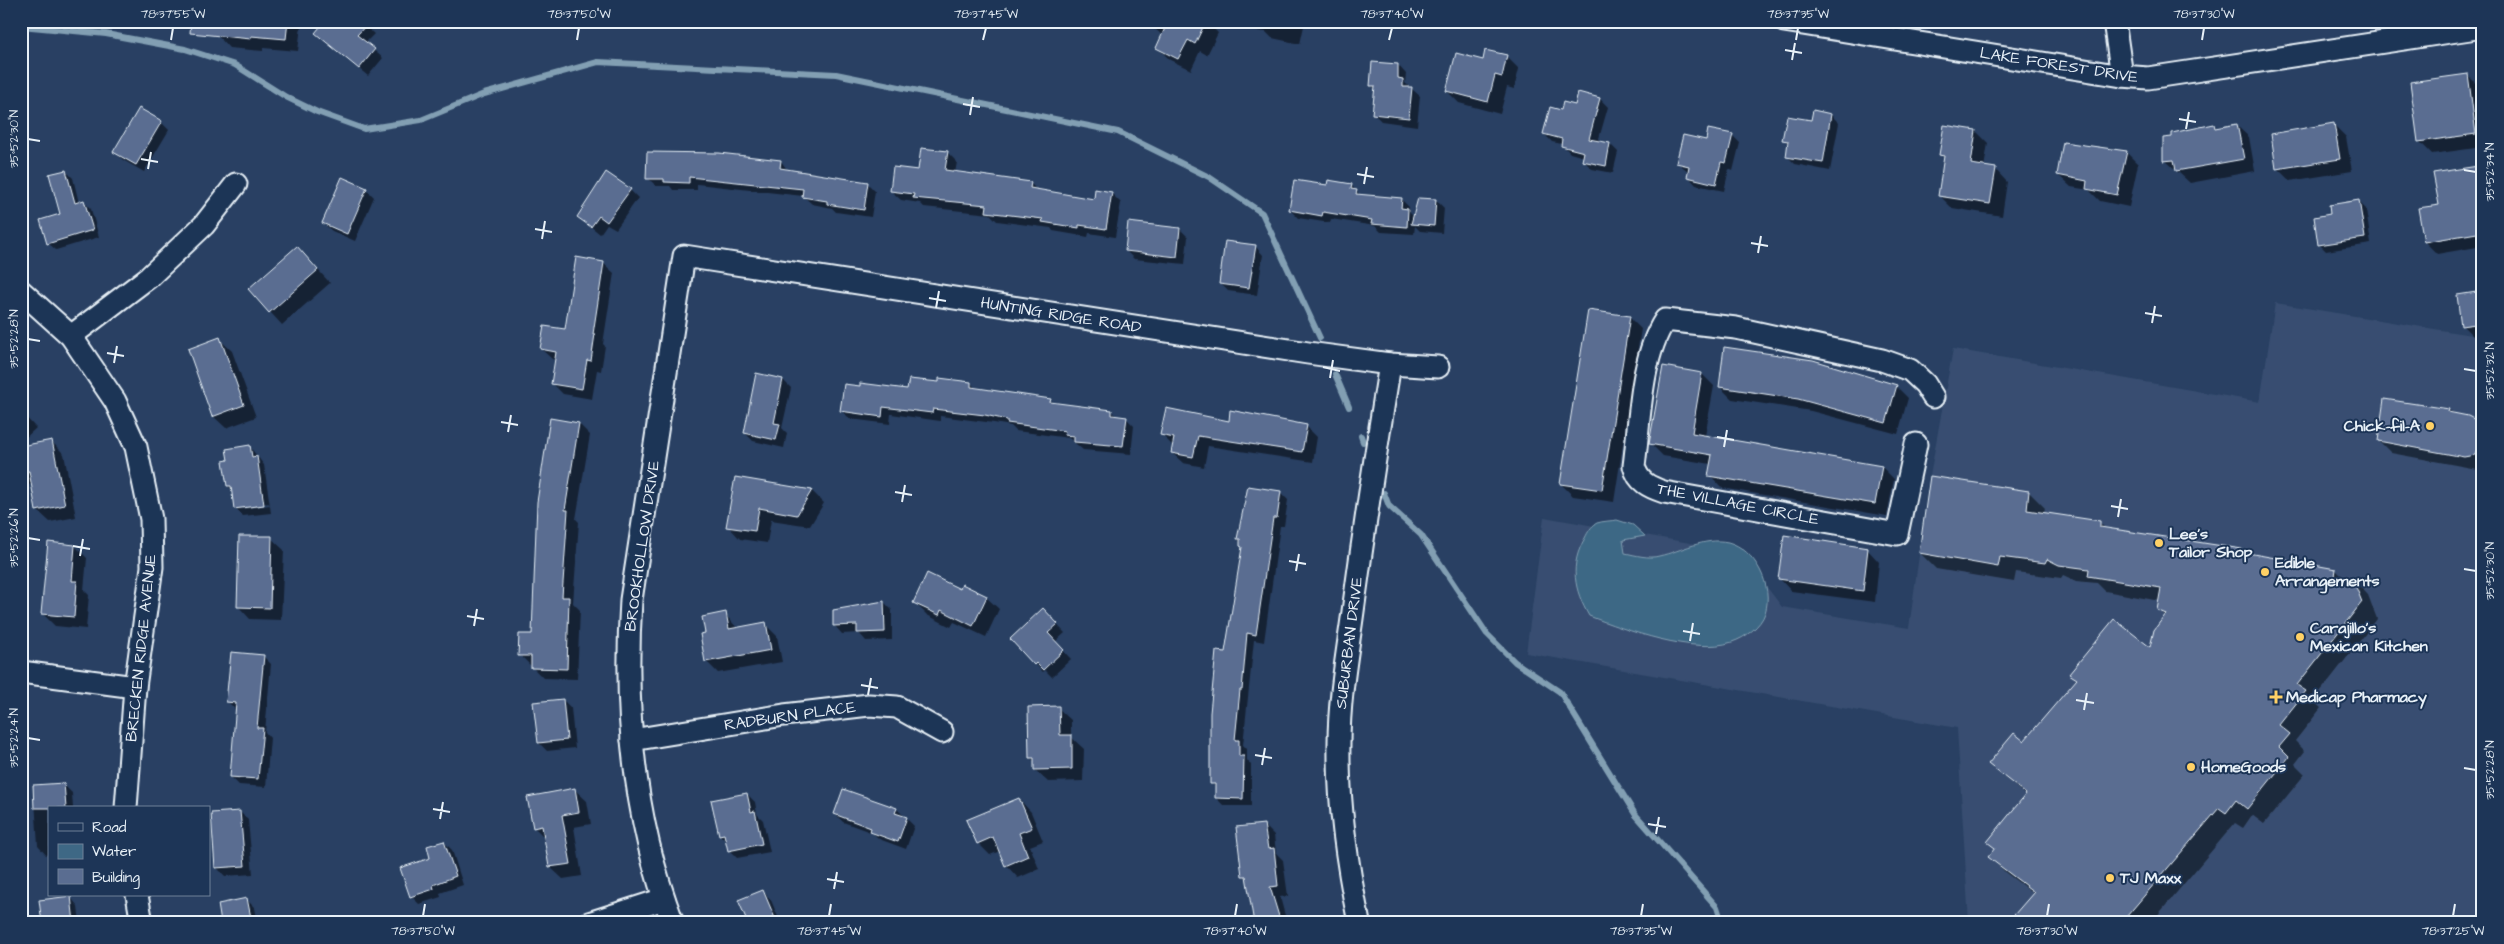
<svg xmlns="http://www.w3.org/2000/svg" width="2504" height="944" viewBox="0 0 2504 944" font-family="'Architects Daughter',sans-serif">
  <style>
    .built { fill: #384e71 }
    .water { fill: #3e6885; stroke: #829fb3 }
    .shadow { fill: #0007; fill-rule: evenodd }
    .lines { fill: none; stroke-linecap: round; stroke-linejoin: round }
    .stream { stroke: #829fb3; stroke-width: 6 }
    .building { fill: #5a6d91; stroke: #e8f1f8 }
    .minor-casing { stroke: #e8f1f8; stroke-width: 25 }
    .minor { stroke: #1d3557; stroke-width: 21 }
    .ticks { fill: none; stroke: #e8f1f8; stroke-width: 2 }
    .poi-dot { fill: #ffd166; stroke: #1d3557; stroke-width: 2 }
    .labels { text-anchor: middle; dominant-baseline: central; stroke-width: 4; stroke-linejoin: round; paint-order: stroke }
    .street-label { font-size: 16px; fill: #e8f1f8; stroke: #1d3557 }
    .poi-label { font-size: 16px; font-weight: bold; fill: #e8f1f8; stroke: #1d3557; text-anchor: start }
    .neatline { fill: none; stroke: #e8f1f8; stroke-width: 2 }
    .ticks-label { font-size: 12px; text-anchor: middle; fill: #e8f1f8 }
  </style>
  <rect width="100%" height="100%" fill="#294063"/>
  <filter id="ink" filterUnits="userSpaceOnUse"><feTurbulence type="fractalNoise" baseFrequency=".02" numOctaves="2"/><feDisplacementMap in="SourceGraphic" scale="10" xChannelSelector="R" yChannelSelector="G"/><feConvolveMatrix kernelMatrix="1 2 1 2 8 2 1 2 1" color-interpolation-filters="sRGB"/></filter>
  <g filter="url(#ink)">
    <polygon class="built" points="2275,303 2483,337 2483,923 1969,923 1957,728 1526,653 1544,517 1740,552 1782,607 1909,628 1930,476 1953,349 2260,402"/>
    <path class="water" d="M1617,520L1633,525L1645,536L1623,540L1625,553C1635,555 1649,559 1659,556C1682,551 1704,537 1728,542C1755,549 1774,586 1765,613C1761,626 1745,638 1732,642C1695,655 1625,630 1589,616C1574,590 1569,565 1585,538C1588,532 1591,526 1597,523C1603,521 1611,521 1617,520Z"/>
    <g class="shadow">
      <polygon points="218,21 296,21 301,26 298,51 263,48 263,51 229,48 217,35"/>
      <polygon points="360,21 374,34 365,43 383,58 368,76 325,41"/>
      <polygon points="1156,21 1206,21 1218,33 1207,55 1200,51 1191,70 1170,60 1157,47 1163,36 1153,27"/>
      <polygon points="1251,21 1308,21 1307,26 1304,26 1300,44 1272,38 1266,32 1258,31"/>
      <polygon points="1507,57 1519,69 1514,89 1507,87 1500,114 1459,103 1447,91 1484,62"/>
      <polygon points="1398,65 1406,74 1405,83 1420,96 1417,126 1381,121 1373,113 1376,90 1371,85"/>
      <polygon points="2468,75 2480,88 2483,107 2483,147 2432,154 2419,141"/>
      <polygon points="1600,99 1608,107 1598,142 1610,144 1618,152 1613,173 1592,169 1584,161 1584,157 1570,153 1562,144 1552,142 1544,134 1562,111"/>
      <polygon points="1831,115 1839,123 1830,171 1795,164 1787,156 1789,145 1784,139 1812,122"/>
      <polygon points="161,122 169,130 144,172 123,160 115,152"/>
      <polygon points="2214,125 2217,129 2236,125 2249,137 2255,171 2190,183 2165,160 2173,138"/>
      <polygon points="2334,125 2346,137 2352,171 2290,181 2278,169"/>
      <polygon points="1976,131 1988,143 1984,168 1995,169 2007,182 2002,216 1952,208 1940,196 1945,159 1940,154"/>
      <polygon points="1732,135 1740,143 1733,171 1729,169 1724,191 1696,185 1688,176 1689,172 1678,163 1707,142"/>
      <polygon points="947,152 957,162 955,173 1030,183 1037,190 1095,201 1111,193 1121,203 1115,237 1089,233 1088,237 1053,231 1051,228 997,221 990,214 924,207 920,203 901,200 891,191"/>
      <polygon points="2126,152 2138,164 2129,207 2100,201 2089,190 2071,187 2058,175"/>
      <polygon points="781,161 788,171 867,183 875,191 871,217 836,212 832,208 812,204 803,196 697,184 697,190 673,190 670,186 656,186 648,178"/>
      <polygon points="2477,167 2483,173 2483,246 2437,254 2425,242 2440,206"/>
      <polygon points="66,171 73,178 79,203 83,201 91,209 99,237 56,250 48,243 62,215"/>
      <polygon points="1351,185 1361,196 1401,199 1409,207 1409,212 1414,217 1436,200 1444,208 1442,233 1420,231 1415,226 1414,234 1381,232 1375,226 1331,219 1330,223 1298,218 1290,210 1328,187"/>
      <polygon points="366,189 374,197 355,241 332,231 323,223"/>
      <polygon points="630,190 638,198 616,229 607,224 600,234 579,217"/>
      <polygon points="2359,202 2366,209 2371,244 2326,251 2319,244 2332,215"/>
      <polygon points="1180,229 1188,237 1185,264 1134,259 1126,251"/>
      <polygon points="1255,246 1263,255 1257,295 1228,291 1220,283"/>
      <polygon points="309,260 330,283 282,325 249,289"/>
      <polygon points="603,263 614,273 603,344 605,346 601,371 597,370 592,399 563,394 552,383 556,360 552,359 541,349 566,331"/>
      <polygon points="2483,292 2483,337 2475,338 2463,326 2458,296"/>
      <polygon points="1629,317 1641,329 1614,502 1573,496 1561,484"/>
      <polygon points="219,339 232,351 256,417 226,428 213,416"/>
      <polygon points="1702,374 1714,386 1705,436 1882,467 1894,479 1887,516 1722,488 1710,475 1711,464 1663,456 1651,444"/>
      <polygon points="783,380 791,388 782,428 787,433 784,448 753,441 745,433"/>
      <polygon points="971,383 976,389 1050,400 1055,404 1112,411 1117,417 1126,418 1134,426 1131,454 1083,450 1069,438 1016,431 1011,426 994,423 940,416 940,421 891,414 890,424 850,419 842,411 909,390 940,384"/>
      <polygon points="1896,386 1908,398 1898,434 1811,411 1732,399 1720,387"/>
      <polygon points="2448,410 2483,426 2483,468 2477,469 2391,453 2379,441"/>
      <polygon points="21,412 36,428 21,442"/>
      <polygon points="1232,412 1306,426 1317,437 1313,462 1208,446 1204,467 1183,463 1172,453 1173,446 1162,435 1230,422"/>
      <polygon points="551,420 579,424 590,435 576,519 579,522 573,603 580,610 577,679 543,678 520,655 533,636"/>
      <polygon points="52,442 64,454 76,517 50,522 37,510 32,484 27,485 21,480 21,447"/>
      <path d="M250,447L264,465L271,513L243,516L235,508L233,491L228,486ZM270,503V505L240,509V506Z"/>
      <polygon points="736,478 812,491 824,503 810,526 771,520 767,543 740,539 728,526"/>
      <polygon points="1280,492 1288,500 1284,526 1280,526 1264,642 1254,640 1243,745 1247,749 1247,760 1251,765 1251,806 1224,806 1216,798 1216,788 1212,783 1226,654 1243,548 1238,539"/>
      <polygon points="2029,492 2045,508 2044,514 2100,523 2106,529 2242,550 2246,554 2336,570 2346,580 2352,578 2368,595 2377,619 2313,701 2321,708 2295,741 2305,751 2295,764 2305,774 2264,824 2252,815 2243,828 2235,823 2151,923 2009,923 2034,894 2006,873 1990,857 1996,849 1989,842 2026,796 1990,764 2024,742 2078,681 2071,674 2151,649 2166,617 2159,609 2160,601 2105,591 2097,583 2076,581 2063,575 2061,578 2016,572 2014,582 1936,569 1920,553"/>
      <polygon points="271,538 284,550 281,620 250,619 238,606"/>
      <polygon points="75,546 87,558 84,590 89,595 86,629 55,626 43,614"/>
      <polygon points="1867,549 1879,562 1875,602 1791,591 1779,578"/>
      <polygon points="962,586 986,597 999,609 986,637 954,622 951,627 927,615 915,603 960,590"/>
      <polygon points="884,602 892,610 892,640 866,641 859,633 842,634 834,625"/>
      <polygon points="1043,610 1065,633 1055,642 1071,659 1052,677 1045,670 1043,672 1012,639"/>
      <polygon points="725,614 738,629 765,624 777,636 782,662 718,673 706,661 706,634"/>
      <polygon points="263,656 271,664 265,732 270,738 266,787 239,785 231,777 236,710 227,701"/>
      <polygon points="563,700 571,708 575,748 547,751 539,743"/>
      <polygon points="1058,708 1071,720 1071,737 1084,749 1083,781 1048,782 1035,770 1035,762 1031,758"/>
      <polygon points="64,785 72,793 73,808 49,808 49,854 46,855 38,846 34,786"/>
      <polygon points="574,789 587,801 591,824 574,827 582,876 563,879 550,867 545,838 534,827"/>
      <polygon points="747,794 755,802 757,814 763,820 770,852 737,858 729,850 727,842 720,835"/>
      <polygon points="1019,799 1031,812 1043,841 1030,846 1039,869 1018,878 1006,865 1000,851 990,855 978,843"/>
      <polygon points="897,809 914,826 906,849 879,839 873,833 843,822 835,814"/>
      <polygon points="240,812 248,820 253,874 225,876 217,868 212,814"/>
      <polygon points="1264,825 1274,835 1276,853 1283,860 1288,896 1280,897 1287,923 1255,923 1248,880 1243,875"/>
      <polygon points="444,842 452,850 463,885 440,893 441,897 419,904 411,896"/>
      <polygon points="763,891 771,900 778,917 784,923 749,923"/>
      <polygon points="70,897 78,906 80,923 44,923"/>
      <polygon points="247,900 255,908 258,923 223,923"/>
    </g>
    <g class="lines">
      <g class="stream">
        <polyline points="21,26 106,34 185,49 235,65 286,97 317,112 364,129 421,120 484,94 598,62 836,74 1118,132 1209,177 1262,213 1320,338"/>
        <polyline points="1335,374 1349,407"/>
        <polyline points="1361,436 1363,442"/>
        <polyline points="1384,493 1389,506 1421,535 1487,634 1515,662 1560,692 1635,814 1717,907 1722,923"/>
      </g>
    </g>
    <g class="building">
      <polygon points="191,21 288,21 286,39 251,36 251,39 190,33"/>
      <polygon points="325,21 370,21 357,35 375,49 359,69 315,33"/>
      <polygon points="1152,21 1206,21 1195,44 1188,40 1178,59 1156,48 1165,28"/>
      <polygon points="1485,50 1507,55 1502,77 1495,75 1488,102 1446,91 1456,53 1483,60"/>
      <polygon points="1372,62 1398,64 1398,78 1403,79 1403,87 1412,87 1409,118 1372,114 1375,86 1370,86"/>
      <polygon points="2468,74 2476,134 2418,142 2410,82"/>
      <polygon points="1578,92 1600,98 1589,139 1610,143 1606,166 1582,161 1584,152 1561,146 1562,139 1543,134 1550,107 1561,110 1563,102 1575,105"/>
      <polygon points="139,108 162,121 136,165 113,152"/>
      <polygon points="1813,110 1831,114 1823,163 1786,157 1788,141 1782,140 1787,116 1811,120"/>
      <polygon points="2334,123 2340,159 2276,169 2271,134"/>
      <polygon points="2214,124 2215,128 2237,124 2244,159 2176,171 2174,160 2163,161 2163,138 2172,137 2172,133"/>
      <polygon points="1944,125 1976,130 1971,164 1996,168 1990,204 1938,196 1944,156 1939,155"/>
      <polygon points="1708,129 1733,134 1726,163 1721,162 1716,184 1687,177 1689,166 1676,163 1683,135 1706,140"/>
      <polygon points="2063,142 2127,151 2117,195 2086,189 2087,181 2057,175"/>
      <polygon points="921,148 948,151 945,170 1031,182 1030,188 1094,199 1095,189 1112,192 1106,229 1079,225 1079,228 1042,222 1043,219 986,212 987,205 913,198 914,194 890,191 893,167 918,170"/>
      <polygon points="647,152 719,153 781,160 780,168 868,182 864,210 827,204 827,201 802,197 803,189 689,177 689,183 664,182 664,179 646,179"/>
      <polygon points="2478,166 2483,195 2483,232 2424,242 2418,208 2439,205 2433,173"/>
      <polygon points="66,170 75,203 84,200 93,230 47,244 40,220 60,214 49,174"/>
      <polygon points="606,172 631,189 607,222 599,216 591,227 577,217"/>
      <polygon points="342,177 367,188 347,234 322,223"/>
      <polygon points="1294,180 1327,185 1328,180 1352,184 1351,189 1357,190 1356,194 1402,198 1401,208 1408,209 1407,227 1371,224 1372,220 1323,212 1322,216 1289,210"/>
      <polygon points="1418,198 1436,199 1434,226 1411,224"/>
      <polygon points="2359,200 2365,238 2318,245 2314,217 2330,214 2329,205"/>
      <polygon points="1128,222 1180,228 1177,257 1125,251"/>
      <polygon points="1225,241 1256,245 1249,288 1219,284"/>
      <polygon points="297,246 318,270 269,313 248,289"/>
      <polygon points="576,257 604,262 593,334 595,334 591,361 587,360 582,389 551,384 556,352 540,349 544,326 565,329"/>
      <polygon points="2483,291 2483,323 2461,326 2457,295"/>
      <polygon points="1588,310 1630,316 1602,490 1560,484"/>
      <polygon points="220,337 244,405 212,417 188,349"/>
      <polygon points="1724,347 1813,360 1897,385 1886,423 1798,399 1719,387"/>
      <polygon points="1663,366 1702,373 1692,433 1882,466 1875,504 1708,476 1712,455 1649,444"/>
      <polygon points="756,373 783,379 774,423 780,424 776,440 744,433"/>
      <polygon points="939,378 971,382 971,387 1051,399 1050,402 1112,410 1112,415 1127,417 1123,446 1074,442 1074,436 1064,435 1065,431 1007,423 1007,420 985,415 933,409 932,413 883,407 882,417 840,411 844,384 860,386 860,383 907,389 909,379 939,382"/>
      <polygon points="2384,399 2449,409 2448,412 2468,416 2483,424 2483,449 2476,451 2475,455 2464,457 2378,441"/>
      <polygon points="1166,408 1229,421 1230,410 1307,425 1302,452 1198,436 1193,457 1171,453 1174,438 1160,435"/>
      <polygon points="550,418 579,423 565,510 568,510 562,597 569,597 567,669 531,668 531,656 518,656 519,634 532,634 537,502"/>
      <polygon points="52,440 65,505 36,511 29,471 21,472 21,446"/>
      <polygon points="250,445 252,457 257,456 264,505 234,509 231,486 227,486 223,461 228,460 226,449"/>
      <polygon points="1930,476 2029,491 2027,510 2100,521 2100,527 2242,549 2242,552 2336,569 2334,583 2352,577 2362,602 2297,685 2306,691 2279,725 2290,734 2279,747 2289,757 2247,809 2236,800 2226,813 2219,808 2121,923 2007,923 2034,892 1988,857 1995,848 1987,842 2026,794 1988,764 2014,733 2024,741 2077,679 2069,674 2114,619 2150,647 2154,630 2166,614 2157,610 2161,588 2088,576 2089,569 2059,565 2047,559 2045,563 2000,557 1998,567 1919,553"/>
      <polygon points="735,477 812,490 797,515 759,508 755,531 726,527"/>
      <polygon points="1248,486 1281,491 1277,518 1273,518 1256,635 1247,633 1242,690 1240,690 1235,740 1239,740 1239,756 1244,756 1243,799 1215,798 1215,784 1210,784 1210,713 1216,651 1225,652 1242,547 1240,546 1240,539 1237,539"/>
      <polygon points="1784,535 1868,548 1863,591 1778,579"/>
      <polygon points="239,536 272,536 270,608 237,607"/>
      <polygon points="48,542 75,545 72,581 77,581 74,617 41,614"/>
      <polygon points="927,573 960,589 962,584 987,596 973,626 941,610 939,615 913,603"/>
      <polygon points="884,601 885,632 857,633 857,625 833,626 833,610"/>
      <polygon points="1043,608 1058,624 1048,633 1064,650 1043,670 1036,663 1034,665 1010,639"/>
      <polygon points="726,612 729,629 766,622 771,650 705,662 700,634 705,633 702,617"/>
      <polygon points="231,652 264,655 257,728 263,728 258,779 230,777 236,703 226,702"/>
      <polygon points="563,699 567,740 538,743 533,702"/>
      <polygon points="1059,706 1060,735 1072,735 1072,769 1034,770 1034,758 1029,758 1028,707"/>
      <polygon points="64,783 66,808 34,808 33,785"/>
      <polygon points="575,788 579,812 562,815 571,864 549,867 542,826 533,828 527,797"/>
      <polygon points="843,789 897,808 895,813 907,817 898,842 870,832 871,828 834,814"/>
      <polygon points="747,793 751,812 755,811 762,844 728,851 724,834 719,835 711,800"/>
      <polygon points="1019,798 1032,828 1019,833 1028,856 1005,866 993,837 977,844 966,820"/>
      <polygon points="240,811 245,866 215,868 211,813"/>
      <polygon points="1264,824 1268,849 1274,848 1278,886 1270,887 1281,923 1254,923 1246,876 1242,876 1236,827"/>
      <polygon points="444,841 456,876 433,885 434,889 410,897 400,868 430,858 427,846"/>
      <polygon points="763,890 777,923 748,923 738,900"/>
      <polygon points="71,896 74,923 42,923 39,900"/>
      <polygon points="247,898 252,923 221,923 218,904"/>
    </g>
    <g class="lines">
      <defs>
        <g id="minor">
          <polyline points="1784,21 2122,76 2148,78 2483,27"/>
          <polyline points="2114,21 2122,76"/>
          <polyline points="21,291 71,336 115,401 136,447 151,519 152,567 135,687 126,808"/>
          <polyline points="71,336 149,277 204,225 236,184"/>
          <path d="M1916,444L1897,534L1664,492C1649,487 1638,482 1634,466C1640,421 1640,358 1665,320L1736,328L1882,360L1910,370L1925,384L1933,397"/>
          <polyline points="21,672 135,687"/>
          <polyline points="632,740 784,715 869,705 897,707 942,732"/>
          <polyline points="137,895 142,923"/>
          <polyline points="589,923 664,899"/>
          <path d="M673,923C634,822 624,708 631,600L684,256L1308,353L1390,364L1438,367"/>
          <path d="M1359,923C1347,863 1338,804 1339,743C1339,696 1348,650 1354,604C1365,523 1377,444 1390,364"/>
        </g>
      </defs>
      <use href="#minor" class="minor-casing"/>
      <use href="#minor" class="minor"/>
    </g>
  </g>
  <path class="ticks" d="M171,40L173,28M577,40L579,28M983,40L986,28M1389,40L1392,28M1796,40L1798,28M2202,40L2204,28M1785,50L1802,53M1792,60L1795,43M963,104L980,107M970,115L973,97M2179,119L2196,122M2186,129L2189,112M28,139L40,141M141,159L158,162M148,169L151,152M2464,170L2476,172M1357,174L1374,177M1364,184L1367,167M535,229L552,232M542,239L545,221M1751,243L1768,246M1758,253L1761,236M929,298L946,301M936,308L939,291M2145,313L2162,316M2152,323L2155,306M28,339L40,341M107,353L124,356M114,363L117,346M1323,367L1340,371M2464,369L2476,371M1330,378L1333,360M501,422L518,425M508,432L511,415M1717,437L1734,440M1724,447L1727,430M895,492L912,495M902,502L905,485M2111,506L2128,509M2118,517L2121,499M28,538L40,540M73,546L90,549M80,556L83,539M1289,561L1306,564M2464,569L2476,571M1296,571L1299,554M467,616L484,619M474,626L477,609M1683,631L1700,634M1690,641L1693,623M861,685L878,688M868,695L871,678M2076,700L2094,703M2084,710L2087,693M28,738L40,740M1255,755L1272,758M1262,765L1265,748M2464,768L2476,770M433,809L450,812M440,819L443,802M1648,824L1666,827M1656,834L1659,817M827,879L844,882M834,889L837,872M423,916L425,904M829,916L831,904M1235,916L1237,904M1641,916L1643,904M2047,916L2049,904M2453,916L2455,904"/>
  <g class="poi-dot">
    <circle cx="2430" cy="426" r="5"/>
    <circle cx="2159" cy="543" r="5"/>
    <circle cx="2265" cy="572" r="5"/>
    <circle cx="2300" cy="637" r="5"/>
    <path d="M2273.5 689.5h5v5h5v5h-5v5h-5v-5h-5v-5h5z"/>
    <circle cx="2191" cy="767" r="5"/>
    <circle cx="2110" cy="878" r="5"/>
  </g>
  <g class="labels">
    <g class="street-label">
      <text transform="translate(2059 65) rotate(9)">LAKE FOREST DRIVE</text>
      <text transform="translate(1061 315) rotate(9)">HUNTING RIDGE ROAD</text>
      <text transform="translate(1738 504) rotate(11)">THE VILLAGE CIRCLE</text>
      <text transform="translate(642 546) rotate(-82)">BROOKHOLLOW DRIVE</text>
      <text transform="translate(1349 643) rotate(-83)">SUBURBAN DRIVE</text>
      <text transform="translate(141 648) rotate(-84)">BRECKEN RIDGE AVENUE</text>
      <text transform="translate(790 716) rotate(-8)">RADBURN PLACE</text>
    </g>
    <g class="poi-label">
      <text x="2420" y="426" text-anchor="end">Chick-fil-A</text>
      <text x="2169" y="534">Lee's<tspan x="2169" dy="18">Tailor Shop</tspan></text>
      <text x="2275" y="563">Edible<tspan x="2275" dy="18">Arrangements</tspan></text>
      <text x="2310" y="628">Carajillo's<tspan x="2310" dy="18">Mexican Kitchen</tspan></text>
      <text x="2286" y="697">Medicap Pharmacy</text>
      <text x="2201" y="767">HomeGoods</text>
      <text x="2120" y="878">TJ Maxx</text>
    </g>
  </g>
  <rect width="2504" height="944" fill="none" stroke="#1d3557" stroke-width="55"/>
  <rect x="48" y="806" width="162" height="90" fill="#1d3557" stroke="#6e8097"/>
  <rect x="58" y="823" width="25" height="8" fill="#1d3557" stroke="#6e8097"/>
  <text x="92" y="832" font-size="15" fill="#e8f1f8">Road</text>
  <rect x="58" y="844" width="25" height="15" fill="#3e6885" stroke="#6e8097"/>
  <text x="92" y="856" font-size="15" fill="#e8f1f8">Water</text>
  <rect x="58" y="869" width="25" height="15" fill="#5a6d91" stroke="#6e8097"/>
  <text x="92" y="882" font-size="15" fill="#e8f1f8">Building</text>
  <rect x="28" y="28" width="2448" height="888" class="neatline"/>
  <g class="ticks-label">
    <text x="173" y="18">78°37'55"W</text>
    <text x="579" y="18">78°37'50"W</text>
    <text x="986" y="18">78°37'45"W</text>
    <text x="1392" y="18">78°37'40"W</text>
    <text x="1798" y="18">78°37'35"W</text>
    <text x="2204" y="18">78°37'30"W</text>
    <text transform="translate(14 139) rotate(-90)" y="4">35°52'30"N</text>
    <text transform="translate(2490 172) rotate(-90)" y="4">35°52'34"N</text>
    <text transform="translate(14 339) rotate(-90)" y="4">35°52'28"N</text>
    <text transform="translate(2490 371) rotate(-90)" y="4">35°52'32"N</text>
    <text transform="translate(14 538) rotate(-90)" y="4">35°52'26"N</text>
    <text transform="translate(2490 571) rotate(-90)" y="4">35°52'30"N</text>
    <text transform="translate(14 738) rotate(-90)" y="4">35°52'24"N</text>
    <text transform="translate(2490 770) rotate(-90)" y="4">35°52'28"N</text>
    <text x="423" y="935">78°37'50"W</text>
    <text x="829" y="935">78°37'45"W</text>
    <text x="1235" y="935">78°37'40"W</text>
    <text x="1641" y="935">78°37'35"W</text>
    <text x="2047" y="935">78°37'30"W</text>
    <text x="2453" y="935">78°37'25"W</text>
  </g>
</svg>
